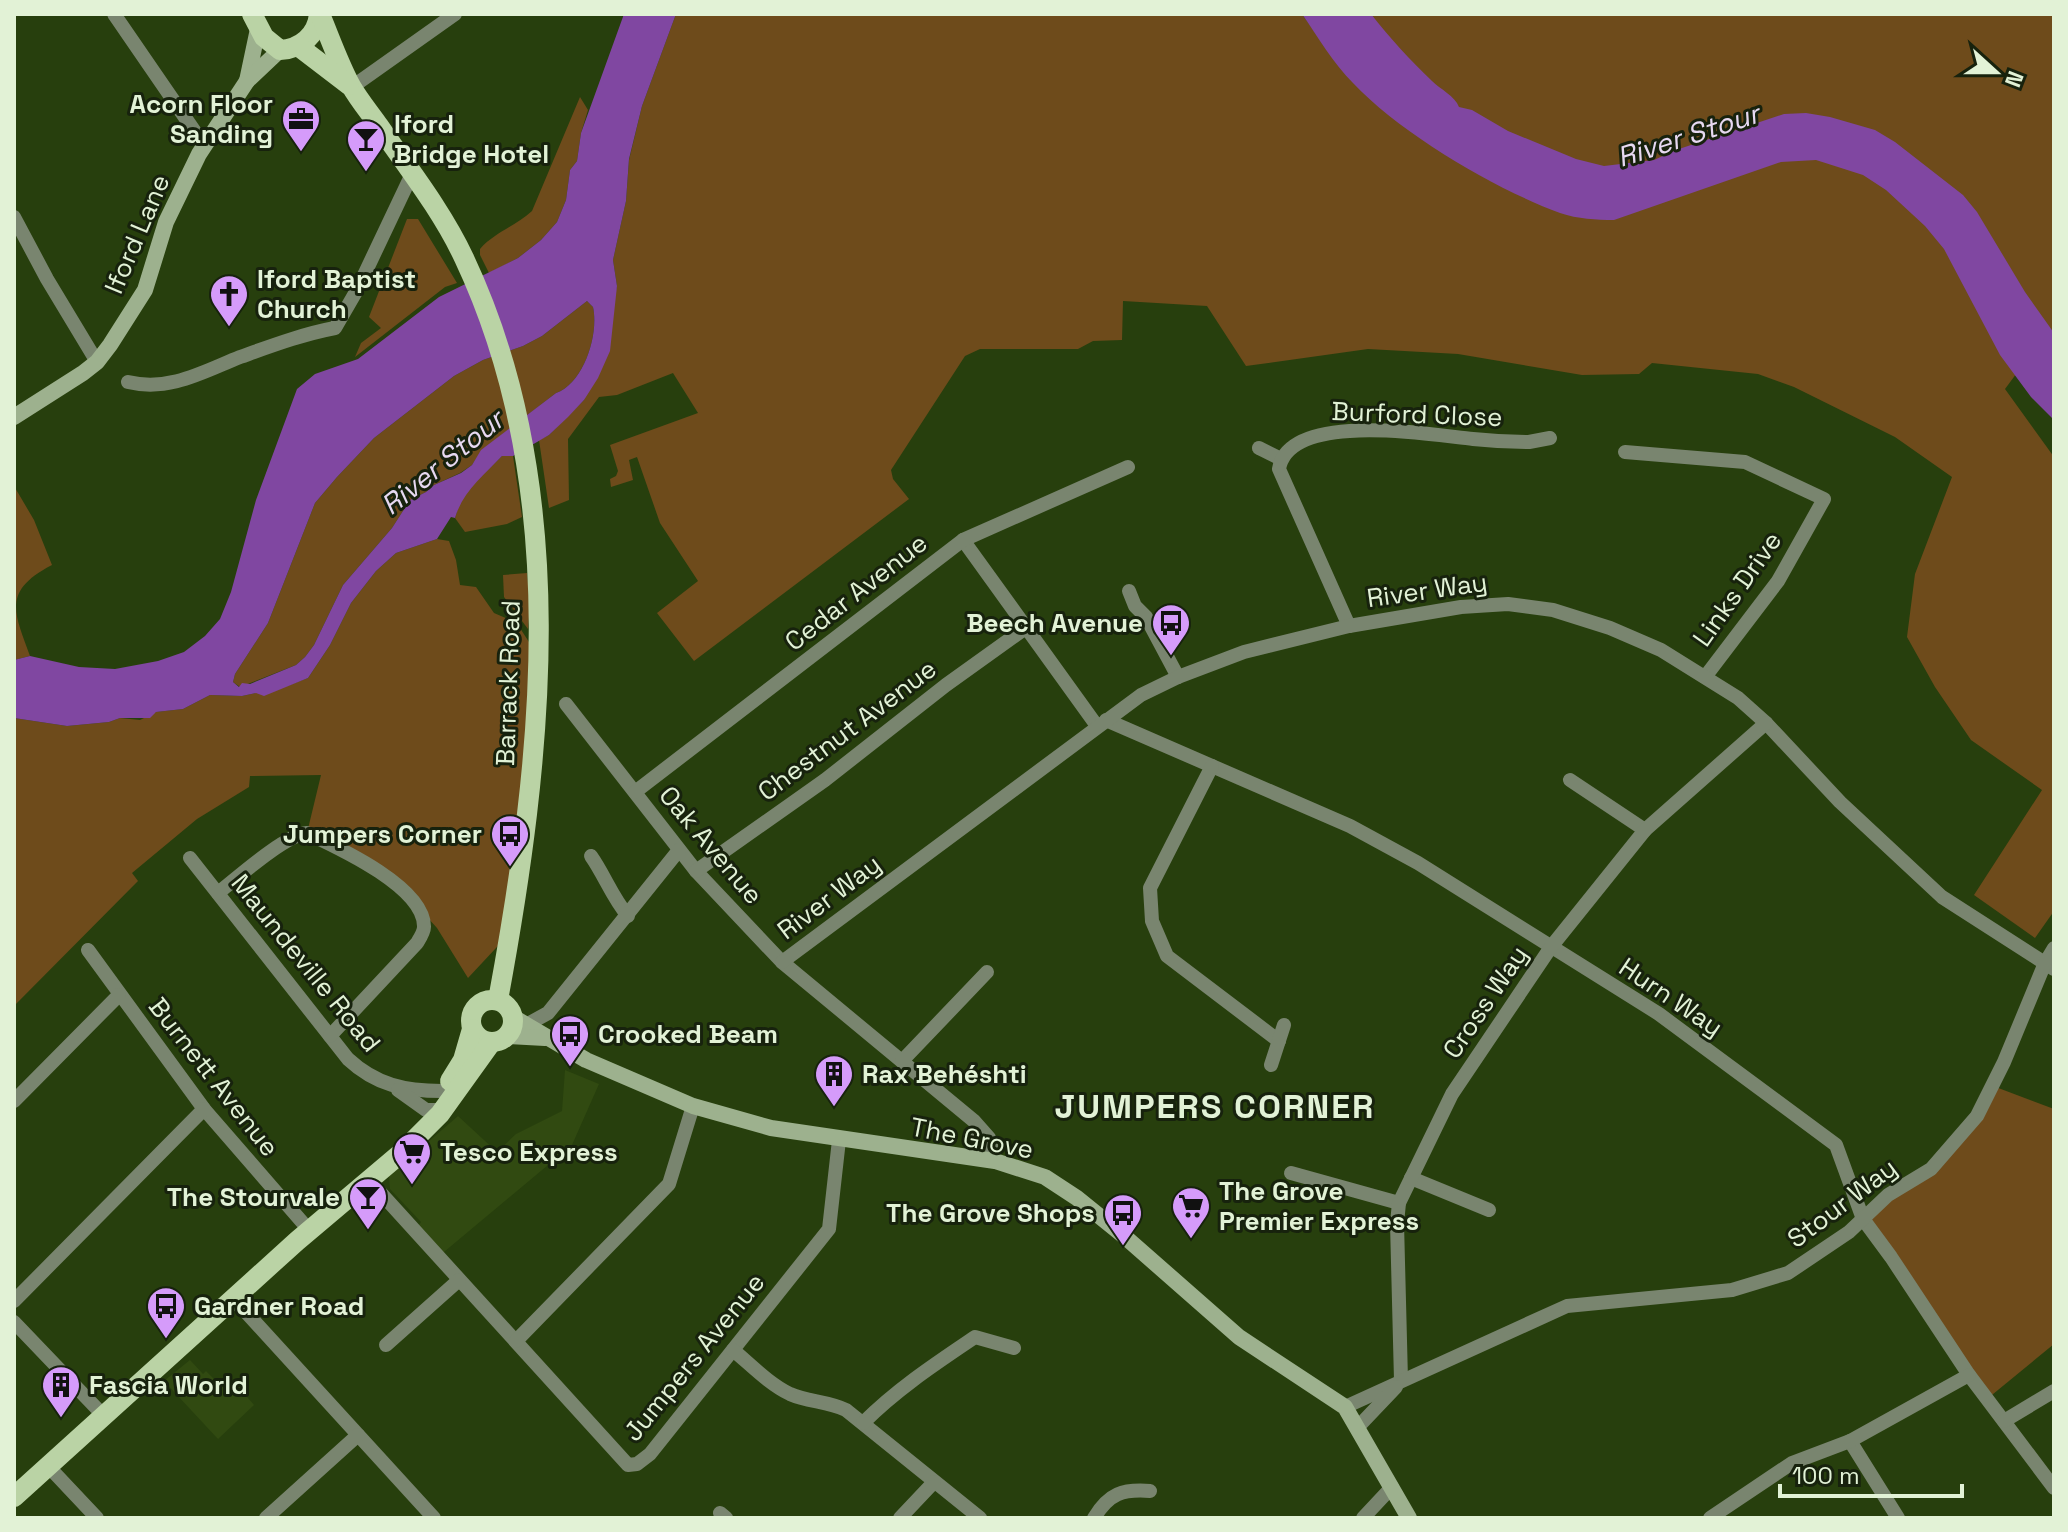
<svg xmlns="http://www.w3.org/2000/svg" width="2068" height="1532" viewBox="0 0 2068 1532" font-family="'Space Grotesk',sans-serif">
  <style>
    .built { fill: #314a11 }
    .green { fill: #6e4b1b }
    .water { fill: #8047a1; fill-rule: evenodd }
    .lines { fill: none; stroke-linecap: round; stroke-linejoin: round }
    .street { stroke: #79856f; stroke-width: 14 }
    .secondary { stroke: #9db18e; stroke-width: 16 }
    .primary { stroke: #bad3a5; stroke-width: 20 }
    .labels { text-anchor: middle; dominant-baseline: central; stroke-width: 6; stroke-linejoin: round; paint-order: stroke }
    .poi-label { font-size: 26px; font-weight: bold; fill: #e2f2d6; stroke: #17220d; text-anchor: start }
    .street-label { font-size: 26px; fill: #e2f2d6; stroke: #17220d }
    .water-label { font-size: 28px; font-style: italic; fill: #e7d9f1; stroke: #17220d }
    .district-label { font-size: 34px; font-weight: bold; letter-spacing: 2px; fill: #e2f2d6; stroke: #17220d }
  </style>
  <rect width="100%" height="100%" fill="#273f0d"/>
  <g class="built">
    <polygon points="565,1070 599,1084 572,1145 438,1257 414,1231 421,1222 390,1189 389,1176 458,1116 497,1152 516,1134 562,1111"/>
    <polygon points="190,1360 203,1374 206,1371 221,1386 231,1378 254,1405 218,1439 164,1381"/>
  </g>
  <g class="green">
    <polygon points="676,14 1302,14 1324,45 1373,14 2054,14 2054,333 2050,328 2005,389 2054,457 2054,911 2035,938 1974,895 2042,790 1971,740 1935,687 1907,637 1915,574 1952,477 1895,437 1794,387 1758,374 1652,363 1639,374 1582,375 1458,354 1368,349 1246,366 1207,306 1123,301 1122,340 1093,341 1078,349 980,349 965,356 891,470 893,479 909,499 694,661 657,613 698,581 660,523 637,457 629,460 633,480 611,487 610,479 616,476 618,471 610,445 698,413 673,373 617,395 599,397 568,439 569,500 549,508 539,440 549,435 584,400 617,286 613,260 626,201 629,160 642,106"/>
    <path d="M580,97L588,110L581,133L577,161L570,170L566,200L557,222L541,240L518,258L489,273L480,255V249C495,232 516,226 532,211Z"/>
    <polygon points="407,219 418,219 457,283 445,287 355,357 361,343 381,328 369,317"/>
    <path d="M587,301L593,307C599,334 584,383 556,393L482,450L472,465L460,473L434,485L426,492L410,500L392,528L343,585L314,645L305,657L296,665L240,687L233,682L235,674L268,623L315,503L337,477L374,438L454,376L483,360L523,346L542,336Z"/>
    <polygon points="502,456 513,456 522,517 507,524 465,532 455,518 460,501 469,488"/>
    <path d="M14,486L34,520L52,565C2,591 14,612 30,656L14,660Z"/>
    <polygon points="437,539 449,541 456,560 460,585 476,587 494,613 508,619 512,628 518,625 538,656 511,932 468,978 437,928 400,887 307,833 321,775 250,776 249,787 197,819 132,873 138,881 14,1006 14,718 67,726 109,722 120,718 140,720 156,712 183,709 210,695 242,696 287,686 308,678 330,645 351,603 376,571 396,553"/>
    <polygon points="527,573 530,605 528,629 504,597 503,575"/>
    <polygon points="1993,1086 2054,1109 2054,1344 1987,1399 1863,1219 1931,1169"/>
  </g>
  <g class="water">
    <path d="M624,14H676L642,106L629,159L626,201L613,260L617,286L610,351L598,378L584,400L568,417L549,435L513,456H502C483,476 463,491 455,518L451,517L437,539L396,553L376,571L351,603L330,645L308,678L264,696L256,693L242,696L210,695L183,709L156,712L150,718H120L109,722L67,726L14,718V660L30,656L79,667L115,669L158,661L184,652L205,636L220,619L231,592L256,500L297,389L315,374L358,359L439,297L518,258L541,240L557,222L566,200L570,170L577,161L581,133ZM587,301L593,307C599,334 584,383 556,393L481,450L472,465L461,473L434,485L426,492L410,500L392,528L343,585L314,645L305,657L296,665L250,684L242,683L239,687L233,682L235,674L268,623L315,503L337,477L374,438L454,376L483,360L523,346L542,336Z"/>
    <path d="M1302,14H1371C1390,38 1410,60 1432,81C1440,89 1455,96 1459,107L1472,110L1508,131L1576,159L1604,166L1654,160L1676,150L1784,114L1806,113L1830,117L1875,130L1895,142L1963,195L1977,212L2025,292L2054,333V420L2031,397L2000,355L1944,249L1925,226L1886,190L1863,175L1816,160L1781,162L1614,220C1596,220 1578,219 1560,213C1495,189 1401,134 1353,83C1333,63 1318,37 1302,14Z"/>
  </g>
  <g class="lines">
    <g class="street">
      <polyline points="114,14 204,145"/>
      <polyline points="352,87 455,14"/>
      <polyline points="14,217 47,279 97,362"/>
      <path d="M128,382C169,392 203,372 240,357C271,346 303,334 335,328L357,290L412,174"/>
      <polyline points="1259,448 1281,459"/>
      <polyline points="1625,452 1745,462 1824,499 1778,581 1705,677"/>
      <polyline points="963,540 1097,726"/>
      <polyline points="1129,591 1135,606 1146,617 1178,677"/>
      <path d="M1349,626L1279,469C1289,410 1431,435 1473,439C1492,441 1510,442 1529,442L1550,438"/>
      <polyline points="566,704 696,871 782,962 974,1121 989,1138 995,1161"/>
      <polyline points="1106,720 1350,826 1418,863 1659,1014 1836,1145 1863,1219 1891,1257 1969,1375 2054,1488"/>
      <polyline points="1212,766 1150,888 1152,921 1167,956 1279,1041"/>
      <polyline points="1570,780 1645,830"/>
      <polyline points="635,792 963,540 1128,467"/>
      <path d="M591,856C605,876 612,897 628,916"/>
      <path d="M190,858L348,1059C376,1085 405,1091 442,1091"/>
      <polyline points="696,871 825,780 946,685 1027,627"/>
      <path d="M218,893C237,878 285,835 307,833C337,847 425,887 424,927C424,932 420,938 417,943L330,1036"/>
      <polyline points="88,950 204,1109 309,1230"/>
      <polyline points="782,962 1141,695 1178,677 1244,652 1349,626 1461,607 1508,604 1553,610 1610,628 1661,650 1738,698 1766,723 1840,802 1942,897 2054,969"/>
      <polyline points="528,1024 548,1013 679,850"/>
      <polyline points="902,1061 987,972"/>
      <polyline points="1271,1065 1284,1025"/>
      <polyline points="398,1090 426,1110 442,1110"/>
      <polyline points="14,1101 119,995"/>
      <polyline points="970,1157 979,1128"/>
      <polyline points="1291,1173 1399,1203"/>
      <polyline points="1411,1178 1489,1210"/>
      <polyline points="368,1179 628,1465 637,1464 650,1454 829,1229 839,1140"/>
      <polyline points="234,1299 434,1518"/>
      <polyline points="14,1301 204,1109"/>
      <polyline points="14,1322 103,1415"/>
      <polyline points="516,1341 669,1184 693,1106"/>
      <polyline points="386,1345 459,1280"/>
      <path d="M733,1350C750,1364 769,1384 790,1394C808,1402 828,1401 846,1410L980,1518"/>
      <polyline points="1401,1380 1397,1223 1399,1203 1452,1094 1551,947 1645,830 1766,723"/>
      <polyline points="1345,1407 1567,1306 1732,1290 1788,1273 1849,1232 1888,1195 1931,1169 1977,1116 2004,1062 2045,963 2054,948"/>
      <polyline points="2004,1421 2054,1391"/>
      <path d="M863,1423C897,1389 935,1364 975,1337L1014,1348"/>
      <polyline points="1357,1428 1396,1387"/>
      <polyline points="1850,1441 1898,1518"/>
      <polyline points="48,1466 97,1518"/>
      <polyline points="720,1513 726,1518"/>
      <polyline points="266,1518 358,1435"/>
      <polyline points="900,1518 934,1482"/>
      <path d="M1094,1518C1109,1493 1123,1489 1150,1491"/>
      <polyline points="1363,1518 1392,1487"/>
      <polyline points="1710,1518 1792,1463 1850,1441 1969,1375"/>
    </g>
    <g class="secondary">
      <polyline points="247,81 258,29"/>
      <polyline points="14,417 83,373 97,362 110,345 145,290 166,222 199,154 247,81 280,50"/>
      <polyline points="513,1017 586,1060 693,1106 771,1128 995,1161 1045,1177 1077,1198 1124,1236 1239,1337 1345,1407 1409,1518"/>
      <polyline points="507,1036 545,1038"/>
    </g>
    <g class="primary">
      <path d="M252,14L264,37L280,50C301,49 317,35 319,14"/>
      <path d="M320,14C330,38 339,64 351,86C359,100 370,113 379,126C408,168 442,211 464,258C573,489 543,757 498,1000"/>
      <polyline points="298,46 349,85"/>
      <circle cx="492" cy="1021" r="21"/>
      <polyline points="450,1081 463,1060 472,1029"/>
      <polyline points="14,1497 297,1241 400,1154 440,1114 491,1043"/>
    </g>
  </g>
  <defs>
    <symbol id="office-pin" viewBox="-11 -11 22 30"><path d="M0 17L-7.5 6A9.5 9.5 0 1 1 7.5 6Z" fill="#d59bfa" stroke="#17220d"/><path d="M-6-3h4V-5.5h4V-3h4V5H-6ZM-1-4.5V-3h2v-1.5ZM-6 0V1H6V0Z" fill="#111"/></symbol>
    <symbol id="bar-pin" viewBox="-11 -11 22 30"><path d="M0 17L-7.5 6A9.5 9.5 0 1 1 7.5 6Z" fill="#d59bfa" stroke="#17220d"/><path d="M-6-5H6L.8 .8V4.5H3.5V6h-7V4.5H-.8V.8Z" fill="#111"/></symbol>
    <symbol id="church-pin" viewBox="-11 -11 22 30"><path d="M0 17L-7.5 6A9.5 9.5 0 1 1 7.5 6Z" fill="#d59bfa" stroke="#17220d"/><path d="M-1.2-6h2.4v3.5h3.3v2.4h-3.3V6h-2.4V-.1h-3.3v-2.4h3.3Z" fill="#111"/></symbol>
    <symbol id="bus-pin" viewBox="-11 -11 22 30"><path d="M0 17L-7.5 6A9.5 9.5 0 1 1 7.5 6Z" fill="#d59bfa" stroke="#17220d"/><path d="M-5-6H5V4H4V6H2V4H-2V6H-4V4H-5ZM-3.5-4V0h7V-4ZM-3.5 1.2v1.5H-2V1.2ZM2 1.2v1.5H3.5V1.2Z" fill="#111"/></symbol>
    <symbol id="building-pin" viewBox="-11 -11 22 30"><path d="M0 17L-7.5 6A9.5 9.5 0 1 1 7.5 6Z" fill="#d59bfa" stroke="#17220d"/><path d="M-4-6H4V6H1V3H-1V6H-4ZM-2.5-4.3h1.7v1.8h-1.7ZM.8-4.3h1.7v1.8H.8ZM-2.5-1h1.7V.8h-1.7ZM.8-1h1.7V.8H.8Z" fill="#111"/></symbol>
    <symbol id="supermarket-pin" viewBox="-11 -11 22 30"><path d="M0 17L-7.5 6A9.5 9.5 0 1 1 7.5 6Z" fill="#d59bfa" stroke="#17220d"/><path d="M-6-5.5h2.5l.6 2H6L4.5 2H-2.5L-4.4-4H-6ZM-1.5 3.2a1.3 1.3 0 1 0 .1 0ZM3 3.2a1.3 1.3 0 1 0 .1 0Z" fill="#111"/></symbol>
  </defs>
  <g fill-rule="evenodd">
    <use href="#office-pin" x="279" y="97" width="44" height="60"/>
    <use href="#bar-pin" x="344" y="117" width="44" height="60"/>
    <use href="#church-pin" x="207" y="272" width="44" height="60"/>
    <use href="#bus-pin" x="1149" y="601" width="44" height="60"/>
    <use href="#bus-pin" x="488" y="812" width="44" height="60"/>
    <use href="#bus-pin" x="548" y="1012" width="44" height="60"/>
    <use href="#building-pin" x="812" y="1052" width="44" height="60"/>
    <use href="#supermarket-pin" x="390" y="1130" width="44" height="60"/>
    <use href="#bar-pin" x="346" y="1175" width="44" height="60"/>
    <use href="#supermarket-pin" x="1169" y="1184" width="44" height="60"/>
    <use href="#bus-pin" x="1101" y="1191" width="44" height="60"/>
    <use href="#bus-pin" x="144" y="1284" width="44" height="60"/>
    <use href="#building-pin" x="39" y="1363" width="44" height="60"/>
  </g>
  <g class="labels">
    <g class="poi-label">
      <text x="273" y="104" text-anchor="end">Acorn Floor<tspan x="273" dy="30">Sanding</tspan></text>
      <text x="394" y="124">Iford<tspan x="394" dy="30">Bridge Hotel</tspan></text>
      <text x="257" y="279">Iford Baptist<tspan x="257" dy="30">Church</tspan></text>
      <text x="1143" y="623" text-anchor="end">Beech Avenue</text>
      <text x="482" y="834" text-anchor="end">Jumpers Corner</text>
      <text x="598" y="1034">Crooked Beam</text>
      <text x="862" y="1074">Rax Behéshti</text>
      <text x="440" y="1152">Tesco Express</text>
      <text x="1219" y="1191">The Grove<tspan x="1219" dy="30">Premier Express</tspan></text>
      <text x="340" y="1197" text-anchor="end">The Stourvale</text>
      <text x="1095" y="1213" text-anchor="end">The Grove Shops</text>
      <text x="194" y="1306">Gardner Road</text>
      <text x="89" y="1385">Fascia World</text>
    </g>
    <g class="street-label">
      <text transform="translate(137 234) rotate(-67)">Iford Lane</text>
      <text transform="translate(1417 414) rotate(2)">Burford Close</text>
      <text transform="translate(1737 589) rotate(-55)">Links Drive</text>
      <text transform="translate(1427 590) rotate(-8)">River Way</text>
      <text transform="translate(856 592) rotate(-38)">Cedar Avenue</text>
      <text transform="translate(508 683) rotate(-88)">Barrack Road</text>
      <text transform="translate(847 730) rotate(-37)">Chestnut Avenue</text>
      <text transform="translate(711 845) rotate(50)">Oak Avenue</text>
      <text transform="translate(829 897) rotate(-37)">River Way</text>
      <text transform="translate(306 963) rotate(51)">Maundeville Road</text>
      <text transform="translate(1671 997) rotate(34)">Hurn Way</text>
      <text transform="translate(1485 1002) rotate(-56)">Cross Way</text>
      <text transform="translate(214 1077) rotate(52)">Burnett Avenue</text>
      <text transform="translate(972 1138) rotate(11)">The Grove</text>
      <text transform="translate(1842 1203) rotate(-37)">Stour Way</text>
      <text transform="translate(694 1357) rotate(-51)">Jumpers Avenue</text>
    </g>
    <g class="water-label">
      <text transform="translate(1688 135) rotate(-18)">River Stour</text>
      <text transform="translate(442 462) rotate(-39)">River Stour</text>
    </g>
    <g class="district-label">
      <text x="1215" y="1106">JUMPERS CORNER</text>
    </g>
  </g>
  <rect width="2068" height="1532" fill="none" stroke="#e2f2d6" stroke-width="32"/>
  <g transform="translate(1996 72) rotate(111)" stroke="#17220d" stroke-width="6" paint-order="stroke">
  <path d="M0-6L14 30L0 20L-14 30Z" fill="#e2f2d6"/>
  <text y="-12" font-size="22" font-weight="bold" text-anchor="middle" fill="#e2f2d6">N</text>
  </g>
  <path d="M1780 1484v12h182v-12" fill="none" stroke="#e2f2d6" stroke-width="4"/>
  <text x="1792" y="1484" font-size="24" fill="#e2f2d6" stroke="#17220d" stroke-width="6" paint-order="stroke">100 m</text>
</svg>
